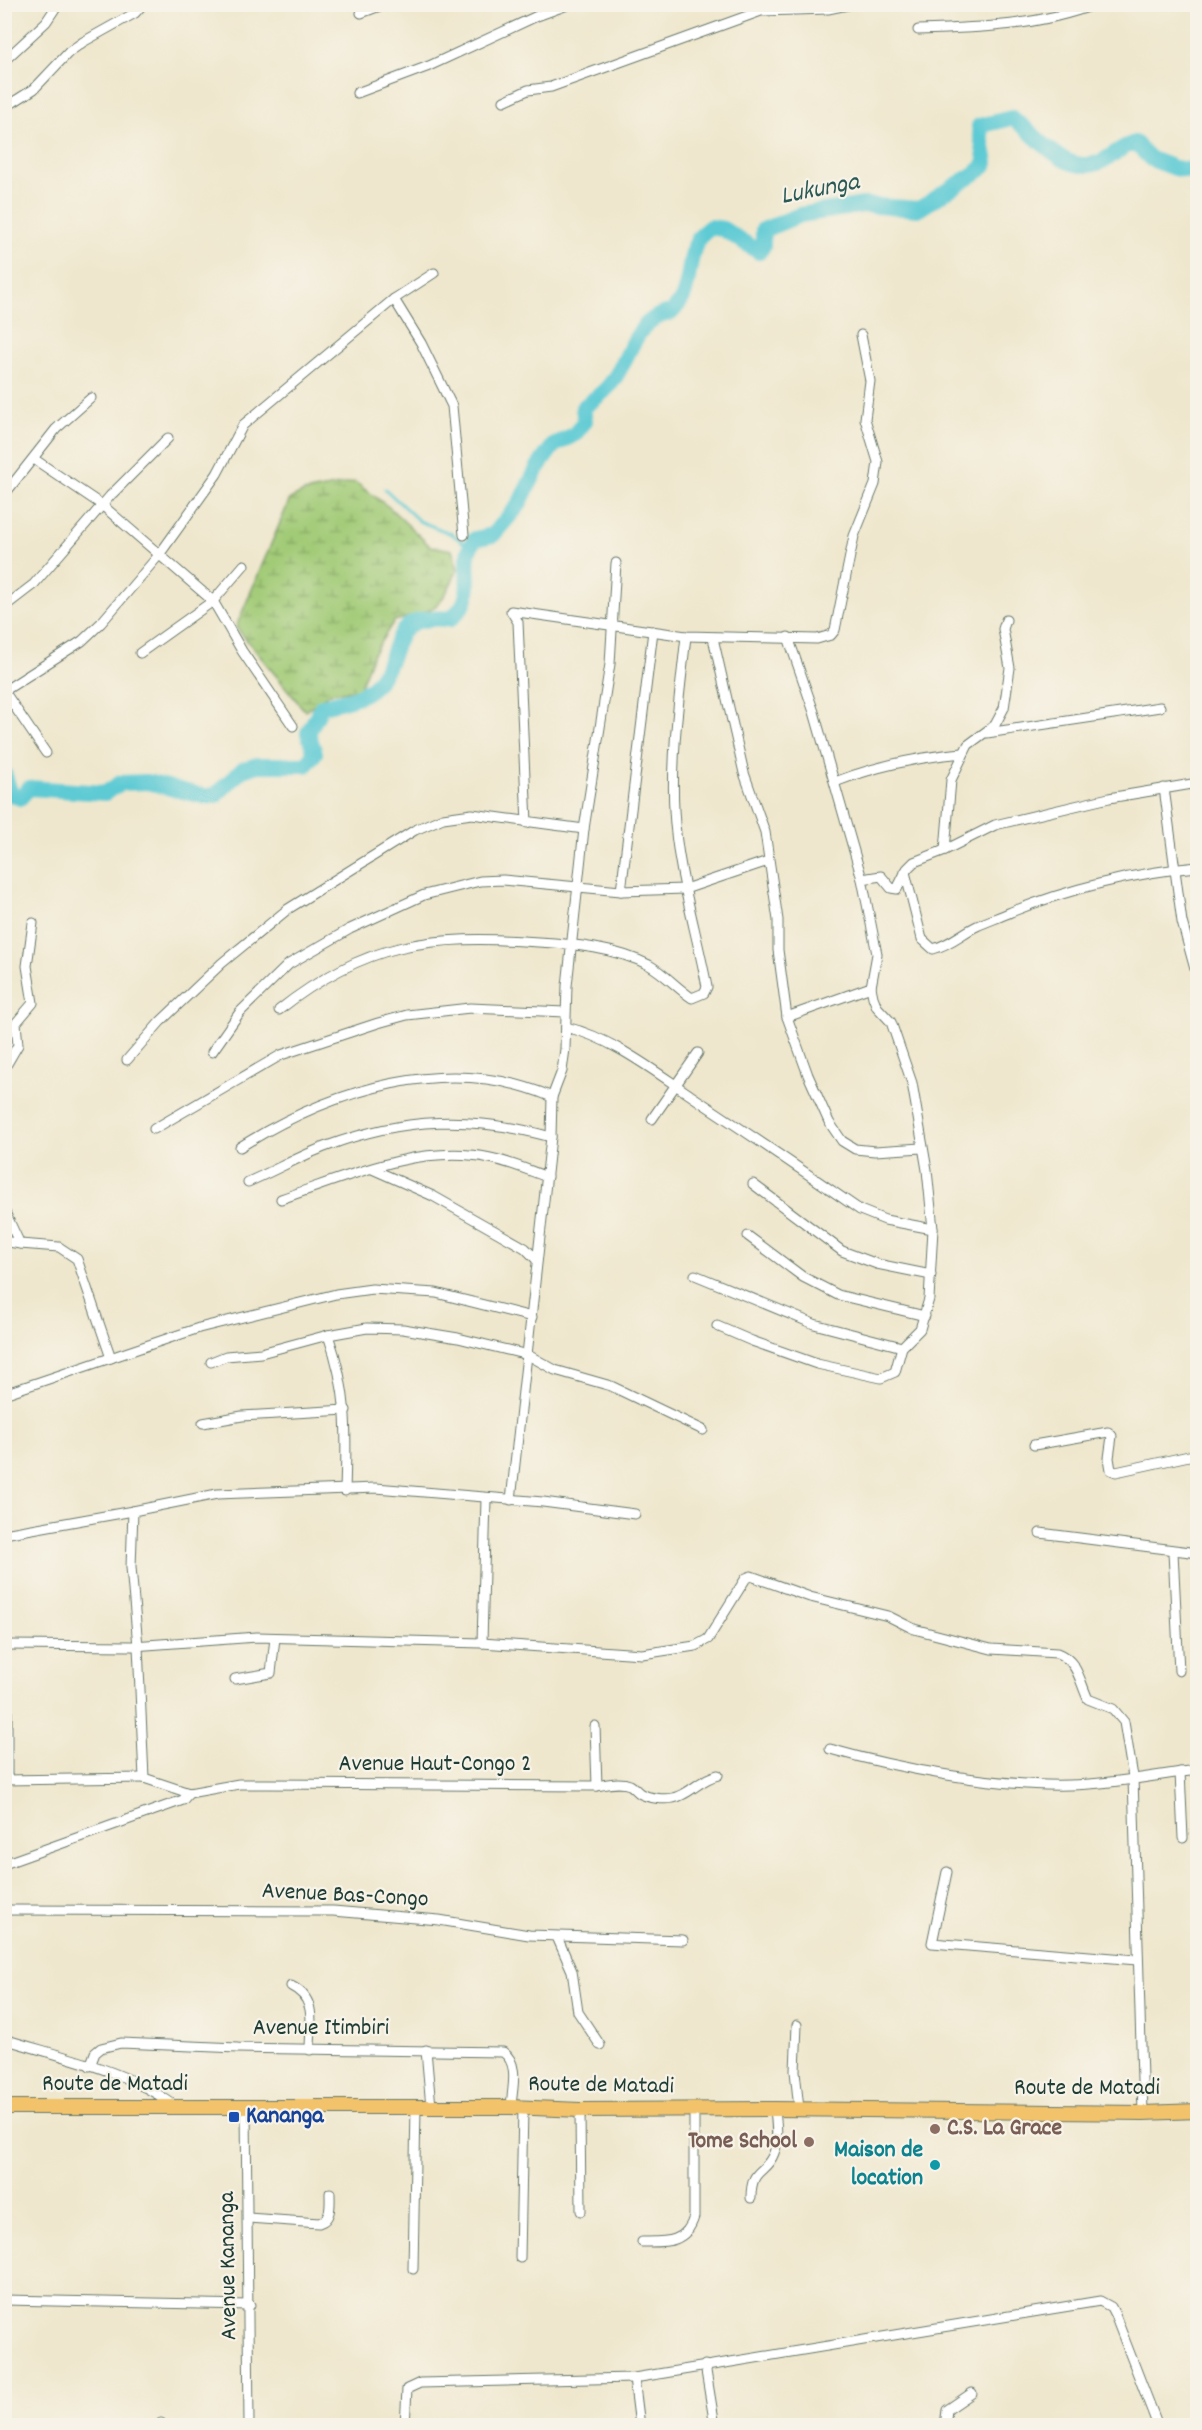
<svg xmlns="http://www.w3.org/2000/svg" width="1202" height="2430" viewBox="0 0 1202 2430" font-family="Dekko,sans-serif">
  <style>
    .wetland { fill: url(#wetland-marsh); stroke: #608456; stroke-width: 1.5 }
    .lines { fill: none; stroke-linecap: round; stroke-linejoin: round }
    .stream { stroke: #5dcad4; stroke-width: 3 }
    .river { stroke: #5dcad4; stroke-width: 16 }
    .minor-casing { stroke: #68786a; stroke-width: 11 }
    .primary-casing { stroke: #68786a; stroke-width: 16 }
    .minor { stroke: #fff; stroke-width: 9 }
    .primary { stroke: #f2c36a; stroke-width: 14 }
    .transit-dot { fill: #1a4fb4; stroke: #f7f3e8; stroke-width: 2 }
    .education-dot { fill: #8d6e63; stroke: #f7f3e8; stroke-width: 2 }
    .culture-dot { fill: #0f9aa8; stroke: #f7f3e8; stroke-width: 2 }
    .labels { text-anchor: middle; dominant-baseline: central; stroke-width: 4.5; stroke-linejoin: round; paint-order: stroke }
    .street-label { font-size: 24px; fill: #1f3d34; stroke: #f7f3e8 }
    .transit-label { font-size: 24px; font-weight: bold; fill: #164399; stroke: #f7f3e8; text-anchor: start }
    .education-label { font-size: 24px; font-weight: bold; fill: #785e54; stroke: #f7f3e8; text-anchor: start }
    .culture-label { font-size: 24px; font-weight: bold; fill: #0d838f; stroke: #f7f3e8; text-anchor: end }
    .water-label { font-size: 26px; font-style: italic; fill: #2b5954; stroke: #f7f3e8 }
  </style>
  <defs>
    <pattern id="wetland-marsh" width="20" height="14" patternUnits="userSpaceOnUse" patternTransform="scale(1.5)"><rect width="20" height="14" fill="#a2cb77"/><path d="M1 5h8M5 5V1M11 12h8M15 12V8" fill="none" stroke="#83a662"/></pattern>
  </defs>
  <rect width="100%" height="100%" fill="#f7f3e8"/>
  <filter id="ink" filterUnits="userSpaceOnUse"><feTurbulence type="fractalNoise" baseFrequency=".0167" numOctaves="2"/><feDisplacementMap in="SourceGraphic" scale="12" xChannelSelector="R" yChannelSelector="G"/><feConvolveMatrix kernelMatrix="1 2 1 2 8 2 1 2 1" color-interpolation-filters="sRGB"/></filter>
  <filter id="wash" filterUnits="userSpaceOnUse"><feTurbulence type="fractalNoise" baseFrequency=".008" numOctaves="4" result="noise"/><feDisplacementMap in="SourceGraphic" scale="24" xChannelSelector="R" yChannelSelector="G"/><feGaussianBlur stdDeviation="1.35" result="paint"/><feColorMatrix in="noise" values="0 0 0 0 0 0 0 0 0 0 0 0 0 0 0 0 0 1.4 0 .05"/><feComposite in="paint" operator="in"/></filter>
  <g filter="url(#wash)">
    <rect width="100%" height="100%" fill="#efe7cd"/>
    <path class="wetland" d="M355,482L390,508L430,546L452,550L458,569C439,610 437,610 394,621L373,654L359,690L330,693L305,711L236,627L290,499L304,492Z"/>
    <g class="lines">
      <polyline class="stream" points="385,489 419,521 452,534 469,547"/>
      <path class="river" d="M4,773L11,794L20,798L29,788L105,793L121,783L147,782L207,797L217,794L242,770L258,765H306L315,753L308,733L322,706C338,702 361,699 374,686C406,652 383,614 450,619C484,594 455,566 475,539L493,535L518,506L538,467L553,446L575,434L585,421L583,408C591,401 601,395 608,387C631,361 632,318 672,312C675,308 681,302 683,297C693,272 686,244 710,227L723,229L759,252L763,246V230L800,215L864,205L919,209L980,170L986,163L979,126L1012,118C1037,133 1060,172 1094,164C1109,161 1118,147 1135,143L1151,159L1175,168L1198,172"/>
    </g>
  </g>
  <g filter="url(#ink)">
    <g class="lines">
      <defs>
        <g id="minor">
          <polyline points="361,13 385,4"/>
          <path d="M918,30C979,28 1039,26 1096,4"/>
          <polyline points="4,61 46,22 58,4"/>
          <polyline points="357,93 429,66 537,16 570,4"/>
          <polyline points="504,101 528,90 551,87 761,11 828,9 852,4"/>
          <polyline points="4,108 34,89 69,52 83,42 135,13 143,4"/>
          <polyline points="394,299 421,343 452,406 464,535"/>
          <polyline points="34,459 102,505 213,601 242,651 293,726"/>
          <polyline points="4,495 56,429 91,398"/>
          <polyline points="4,607 34,584 110,496 168,438"/>
          <polyline points="713,638 744,773 765,832 778,920 778,950 787,1017 808,1075 829,1122 842,1141 855,1149 875,1151 922,1148"/>
          <polyline points="140,653 213,601 244,565"/>
          <polyline points="4,691 82,641 101,623 159,555 217,474 243,425 394,299 434,273"/>
          <polyline points="4,691 46,753"/>
          <polyline points="987,733 1160,707"/>
          <path d="M835,782C876,766 919,757 963,753"/>
          <polyline points="1164,788 1182,922 1198,980"/>
          <polyline points="527,823 518,622 511,611 686,636 817,639 831,635 835,630 854,536 875,484 878,462 865,419 870,381 861,335"/>
          <polyline points="945,850 951,780 968,745 995,725 1004,708 1010,668 1003,629 1006,620"/>
          <path d="M905,872L922,939L933,949C950,945 962,933 977,926C988,921 1000,917 1011,912C1069,889 1136,872 1198,867"/>
          <polyline points="862,879 881,876 891,888 897,889 907,869 914,862 945,850 995,825 1109,798 1198,783"/>
          <polyline points="621,891 653,631"/>
          <path d="M279,1010C365,942 431,934 538,942C575,944 615,948 649,965C665,974 677,988 692,998L704,993L707,987C696,929 677,870 674,810C671,752 680,693 686,636"/>
          <polyline points="787,1017 871,987"/>
          <path d="M566,1027C612,1038 654,1071 693,1097C749,1134 805,1172 860,1210L885,1220L933,1229"/>
          <polyline points="212,1052 240,1012 289,964 350,929 424,895 480,881 503,880 621,891 685,889 768,861"/>
          <polyline points="127,1060 160,1022 222,963 288,909 415,830 443,818 472,814 584,829"/>
          <polyline points="4,1069 18,1045 16,1023 33,1003 27,966 33,923"/>
          <polyline points="652,1119 698,1053"/>
          <polyline points="154,1129 281,1055 378,1023 407,1015 470,1008 565,1012"/>
          <path d="M240,1147C331,1090 448,1052 552,1097"/>
          <polyline points="372,1169 433,1196 525,1248 537,1260"/>
          <path d="M248,1182C274,1171 300,1156 327,1146C404,1117 473,1115 551,1137"/>
          <polyline points="753,1184 842,1251 877,1264 931,1275"/>
          <path d="M281,1199C346,1177 420,1143 490,1158C510,1162 528,1170 547,1177"/>
          <polyline points="4,1210 20,1244 59,1247 77,1259 111,1358"/>
          <polyline points="748,1236 803,1277 838,1295 925,1316"/>
          <polyline points="4,1241 20,1244"/>
          <polyline points="695,1275 814,1324 902,1347"/>
          <polyline points="717,1326 752,1341 817,1364 881,1378 895,1372 902,1347 920,1329 929,1299 933,1229 927,1170 912,1083 891,1022 877,1007 873,997 871,987 877,954 862,879 814,712 788,637"/>
          <path d="M328,1335C348,1391 347,1432 345,1491"/>
          <polyline points="211,1362 226,1356 261,1353 328,1335 367,1328 403,1329 458,1338 528,1355 555,1370 611,1386 703,1430"/>
          <polyline points="4,1394 199,1328 336,1294 372,1289 436,1293 532,1317"/>
          <polyline points="203,1423 242,1416 346,1410"/>
          <polyline points="1034,1445 1108,1432 1112,1436 1109,1458 1111,1470 1116,1472 1198,1454"/>
          <polyline points="511,1500 551,1137 552,1097 562,1071 565,1049 567,986 584,829 610,664 616,563"/>
          <path d="M635,1514L543,1502L376,1488L217,1494L133,1511L131,1567L138,1646L144,1778L189,1793L239,1784H268L597,1786C607,1784 620,1781 630,1785C634,1787 637,1792 641,1794C649,1798 664,1800 673,1798C690,1795 699,1779 718,1775"/>
          <polyline points="1040,1533 1198,1553"/>
          <polyline points="4,1534 133,1511"/>
          <polyline points="1173,1552 1179,1671"/>
          <polyline points="482,1643 486,1499"/>
          <path d="M4,1645L133,1646L257,1637L482,1643L642,1654L695,1646L708,1639L746,1578L751,1576L810,1597L888,1616L914,1629L991,1649L1057,1653C1078,1661 1079,1680 1088,1699L1113,1709L1124,1722L1133,1777L1143,2113"/>
          <polyline points="235,1679 271,1673 275,1638"/>
          <polyline points="4,1697 7,1702 7,1780"/>
          <polyline points="595,1726 597,1786"/>
          <path d="M830,1749C900,1769 997,1787 1070,1785C1113,1784 1155,1775 1198,1770"/>
          <polyline points="1180,1772 1183,1838"/>
          <polyline points="4,1780 144,1778"/>
          <polyline points="4,1864 183,1800 189,1793"/>
          <polyline points="947,1872 932,1943 1137,1960"/>
          <polyline points="4,1910 333,1911 439,1920 529,1935 683,1940"/>
          <polyline points="557,1937 572,1971 578,2012 600,2045"/>
          <path d="M291,1986C318,1999 310,2024 310,2050"/>
          <polyline points="797,2025 795,2071 799,2109"/>
          <path d="M4,2039C61,2057 128,2070 175,2106"/>
          <polyline points="426,2050 431,2107"/>
          <path d="M90,2066L95,2053L101,2048L121,2043L238,2048L503,2052C520,2064 512,2088 511,2107"/>
          <polyline points="246,2106 249,2426"/>
          <polyline points="580,2110 581,2211"/>
          <path d="M751,2198C751,2166 766,2175 774,2153C779,2140 776,2122 775,2109"/>
          <path d="M248,2218L319,2223C332,2219 330,2205 330,2193"/>
          <path d="M642,2242C665,2242 686,2244 694,2217V2109"/>
          <polyline points="520,2258 523,2108"/>
          <polyline points="413,2269 416,2107"/>
          <polyline points="4,2300 250,2305"/>
          <polyline points="705,2365 715,2426"/>
          <polyline points="634,2378 640,2426"/>
          <polyline points="161,2426 161,2423"/>
          <polyline points="405,2426 407,2389 420,2383 634,2378 1100,2301 1111,2307 1115,2315 1158,2426"/>
          <polyline points="945,2426 947,2410 972,2393"/>
        </g>
        <polyline id="primary" points="4,2107 511,2107 580,2110 775,2109 1143,2113 1198,2111"/>
      </defs>
      <use href="#minor" class="minor-casing"/>
      <use href="#primary" class="primary-casing"/>
      <use href="#minor" class="minor"/>
      <use href="#primary" class="primary"/>
    </g>
  </g>
  <rect class="transit-dot" x="228" y="2111" width="12" height="12" rx="3"/>
  <g class="education-dot">
    <circle cx="935" cy="2129" r="6"/>
    <circle cx="809" cy="2142" r="6"/>
  </g>
  <circle class="culture-dot" cx="935" cy="2165" r="6"/>
  <g class="labels">
    <g class="street-label">
      <text x="435" y="1765">Avenue Haut-Congo 2</text>
      <text transform="translate(345 1896) rotate(3)">Avenue Bas-Congo</text>
      <text x="321" y="2029">Avenue Itimbiri</text>
      <text x="115" y="2085">Route de Matadi</text>
      <text transform="translate(601 2086) rotate(1)">Route de Matadi</text>
      <text x="1087" y="2089">Route de Matadi</text>
      <text transform="translate(229 2266) rotate(-91)">Avenue Kananga</text>
    </g>
    <g class="transit-label">
      <text x="246" y="2117">Kananga</text>
    </g>
    <g class="education-label">
      <text x="947" y="2129">C.S. La Grace</text>
      <text x="797" y="2142" text-anchor="end">Tome School</text>
    </g>
    <g class="culture-label">
      <text x="923" y="2151">Maison de<tspan x="923" dy="28">location</tspan></text>
    </g>
    <g class="water-label">
      <text transform="translate(820 190) rotate(-11)">Lukunga</text>
    </g>
  </g>
  <rect width="1202" height="2430" fill="none" stroke="#f7f3e8" stroke-width="24"/>
</svg>
